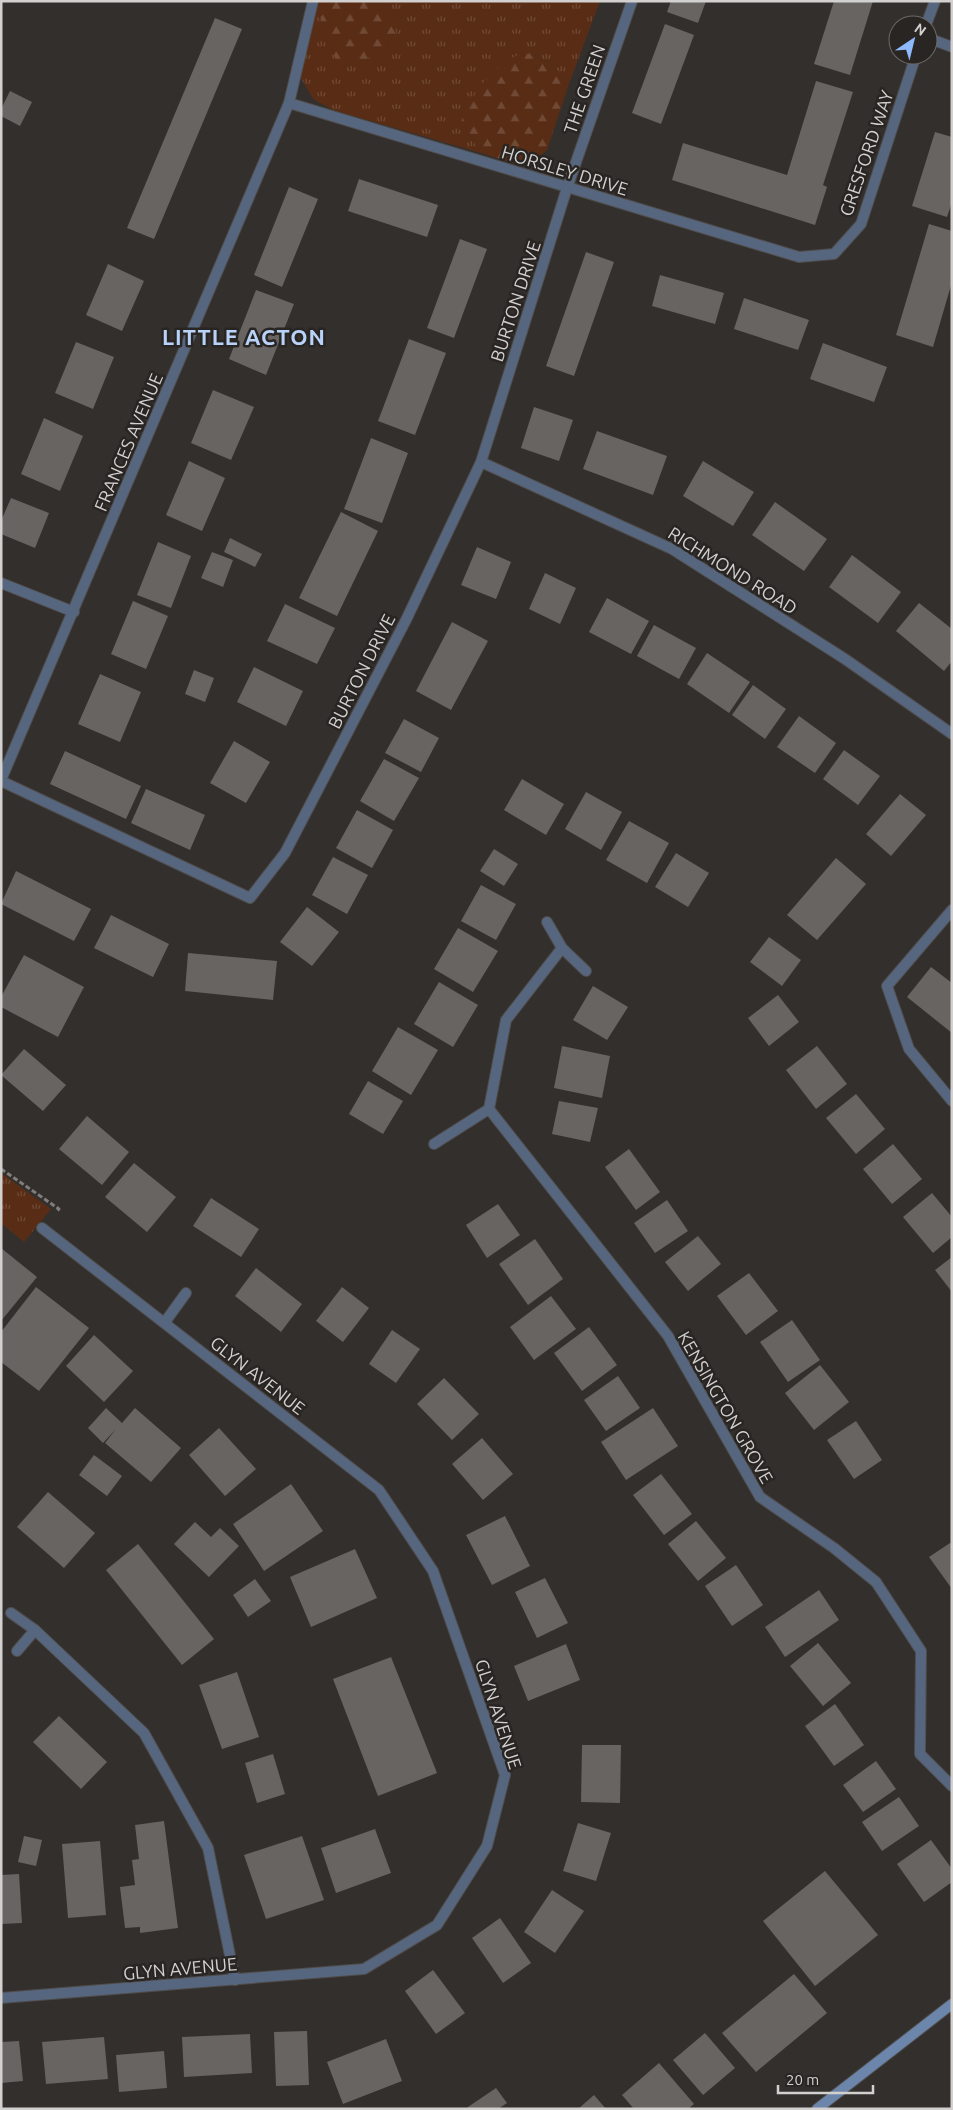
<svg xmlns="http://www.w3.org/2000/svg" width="953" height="2110" viewBox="0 0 953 2110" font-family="Ubuntu,sans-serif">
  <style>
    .grass { fill: url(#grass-tufts) }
    .forest { fill: url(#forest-firs) }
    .building { fill: #676462 }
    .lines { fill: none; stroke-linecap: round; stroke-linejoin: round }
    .street-casing { stroke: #4f4c4a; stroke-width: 12 }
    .secondary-casing { stroke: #4f4c4a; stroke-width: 12 }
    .path { stroke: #807e7c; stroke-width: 3; stroke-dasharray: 5 2.5; stroke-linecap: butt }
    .street { stroke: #57667f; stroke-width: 10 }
    .secondary { stroke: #6c85ab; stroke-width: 10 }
    .labels { text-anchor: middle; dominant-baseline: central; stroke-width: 5; stroke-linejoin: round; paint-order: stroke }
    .street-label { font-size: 18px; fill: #d3d1d0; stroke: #282523 }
    .district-label { font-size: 22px; font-weight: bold; letter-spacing: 1px; fill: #b9d2f8; stroke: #282523 }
  </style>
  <defs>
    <pattern id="grass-tufts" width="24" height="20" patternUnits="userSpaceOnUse" patternTransform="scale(1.25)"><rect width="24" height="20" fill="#592d15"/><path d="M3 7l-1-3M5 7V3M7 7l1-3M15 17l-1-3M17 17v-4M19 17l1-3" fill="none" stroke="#704a36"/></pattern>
    <pattern id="forest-firs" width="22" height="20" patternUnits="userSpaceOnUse" patternTransform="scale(1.25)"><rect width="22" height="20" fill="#592d15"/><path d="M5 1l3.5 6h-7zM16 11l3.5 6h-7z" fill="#704a36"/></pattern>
  </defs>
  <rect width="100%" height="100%" fill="#322f2d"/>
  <g class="grass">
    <polygon points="320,1 388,11 377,1 600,1 569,84 552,64 531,53 512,58 489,78 461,122 481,153 333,110 313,99 301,78 296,60"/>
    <polygon points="1,1173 51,1209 24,1242 1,1223"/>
  </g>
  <g class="forest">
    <path d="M331,1H377L388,11L396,32C377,57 367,65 336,59C324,41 312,20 331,1Z"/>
    <path d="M531,53L552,64L569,84L547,150L529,165H519L481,153L461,122C470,98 488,71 512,58C517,55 525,54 531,53Z"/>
  </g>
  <g class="building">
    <polygon points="671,1 706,1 698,23 667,12"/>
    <polygon points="834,1 873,1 850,75 814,64"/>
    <polygon points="215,18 242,29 154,239 127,228"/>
    <polygon points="665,24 694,35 661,124 632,113"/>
    <polygon points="816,81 853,92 823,185 827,187 815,225 672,180 683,143 787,175"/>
    <polygon points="10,91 32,102 20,126 1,116 1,109"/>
    <polygon points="935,132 952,137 952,202 947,217 912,206"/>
    <polygon points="359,179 438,205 427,237 348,211"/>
    <polygon points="289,187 318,199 282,287 254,275"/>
    <polygon points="929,224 952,231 952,282 933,347 896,335"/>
    <polygon points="460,239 487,249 454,338 427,328"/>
    <polygon points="586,252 614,262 574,376 546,366"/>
    <polygon points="108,264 144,281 122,331 86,315"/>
    <polygon points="660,275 724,293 715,324 652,306"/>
    <polygon points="256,290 294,304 266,375 229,359"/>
    <polygon points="744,298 809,320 798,350 734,329"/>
    <polygon points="409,339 446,353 415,435 378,421"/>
    <polygon points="76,342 114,357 93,409 55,393"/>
    <polygon points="823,343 887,367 874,402 810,379"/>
    <polygon points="213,390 254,407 231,460 191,443"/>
    <polygon points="534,407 573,420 559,461 521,448"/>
    <polygon points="44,418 83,436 60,491 21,474"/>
    <polygon points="597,431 667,456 653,495 583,469"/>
    <polygon points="371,438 408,453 382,523 344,509"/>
    <polygon points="189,461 225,478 202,531 166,515"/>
    <polygon points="703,461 754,492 733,526 683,496"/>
    <polygon points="11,498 49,513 35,548 1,534 1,521"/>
    <polygon points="775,502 827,539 804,571 752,535"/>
    <polygon points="341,512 378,531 337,616 299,598"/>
    <polygon points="230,538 262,554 255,567 224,552"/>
    <polygon points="158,542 191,556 171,608 137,595"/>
    <polygon points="477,547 511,562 496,599 461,585"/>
    <polygon points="212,552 233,560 223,587 201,578"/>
    <polygon points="852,555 901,592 878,623 829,587"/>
    <polygon points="545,573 576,588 560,624 529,609"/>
    <polygon points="607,598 649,621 631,654 589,632"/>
    <polygon points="133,601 168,616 146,669 111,654"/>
    <polygon points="919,603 952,629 952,661 944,671 896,631"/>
    <polygon points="285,604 335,628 317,664 267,641"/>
    <polygon points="452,622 488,641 451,710 416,691"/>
    <polygon points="654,625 696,648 679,679 637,656"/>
    <polygon points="707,653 750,682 729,713 687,684"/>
    <polygon points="254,667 303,691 286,726 237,702"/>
    <polygon points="194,670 214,678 205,702 185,694"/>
    <polygon points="100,674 141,692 120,742 78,724"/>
    <polygon points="753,685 786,709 765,739 732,715"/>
    <polygon points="799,716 836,743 815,773 777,747"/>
    <polygon points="404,719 439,738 421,772 385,753"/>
    <polygon points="234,741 270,762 246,803 210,783"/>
    <polygon points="844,750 880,776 858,805 823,779"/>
    <polygon points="65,751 141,786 126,819 50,784"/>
    <polygon points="384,759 419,778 394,821 360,801"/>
    <polygon points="522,779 564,804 546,835 504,810"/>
    <polygon points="146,789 205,815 190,850 131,823"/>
    <polygon points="586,792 622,812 601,850 565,829"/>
    <polygon points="900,794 926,815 891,856 866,834"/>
    <polygon points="357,810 393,830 372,868 336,848"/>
    <polygon points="629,821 669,843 647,883 606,860"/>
    <polygon points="494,849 518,864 504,886 480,871"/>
    <polygon points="676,853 709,873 688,907 655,887"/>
    <polygon points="333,857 368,875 347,914 312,895"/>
    <polygon points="836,858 866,884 817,940 787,915"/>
    <polygon points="16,871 91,909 74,941 1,904"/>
    <polygon points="481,885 516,904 496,940 461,921"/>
    <polygon points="307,907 339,932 312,966 280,942"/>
    <polygon points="111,915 169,944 153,977 94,948"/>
    <polygon points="458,928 498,951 473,992 434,969"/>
    <polygon points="769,937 801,960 782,986 750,962"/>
    <polygon points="188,953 277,961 273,1000 185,991"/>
    <polygon points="24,955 84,987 58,1037 1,1007 1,997"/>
    <polygon points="931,967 952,983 952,1033 907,997"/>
    <polygon points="439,982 478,1005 453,1047 414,1024"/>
    <polygon points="593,986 628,1007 607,1040 573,1020"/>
    <polygon points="778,995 799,1022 769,1046 748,1018"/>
    <polygon points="398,1027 438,1050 411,1095 372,1071"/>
    <polygon points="562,1046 610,1056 602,1098 554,1088"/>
    <polygon points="817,1046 847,1084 816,1109 786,1070"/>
    <polygon points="24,1049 66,1085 43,1111 1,1075"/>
    <polygon points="368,1081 403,1101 383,1134 349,1114"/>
    <polygon points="856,1094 885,1129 856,1154 826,1118"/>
    <polygon points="559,1101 598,1108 590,1142 552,1134"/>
    <polygon points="87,1116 129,1152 102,1185 59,1149"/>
    <polygon points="893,1144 922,1179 892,1204 863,1169"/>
    <polygon points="629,1149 660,1192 636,1210 605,1167"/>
    <polygon points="134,1163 176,1197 147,1232 105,1197"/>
    <polygon points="932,1193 952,1217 952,1237 933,1253 903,1217"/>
    <polygon points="211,1198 259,1229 241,1257 193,1226"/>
    <polygon points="667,1200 688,1231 655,1253 634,1223"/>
    <polygon points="498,1204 520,1235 487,1258 466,1225"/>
    <polygon points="698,1236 721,1264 688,1291 665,1262"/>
    <polygon points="535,1239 563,1279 528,1305 499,1264"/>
    <polygon points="1,1248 37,1277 1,1321"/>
    <polygon points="952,1257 952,1292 935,1270"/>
    <polygon points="256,1268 302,1304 281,1332 235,1296"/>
    <polygon points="749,1273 778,1311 746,1335 717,1296"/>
    <polygon points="36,1287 89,1328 39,1391 1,1362 1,1332"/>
    <polygon points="342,1287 369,1308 343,1342 316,1321"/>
    <polygon points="551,1296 576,1329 534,1360 510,1327"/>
    <polygon points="792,1320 820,1360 788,1382 760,1342"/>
    <polygon points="589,1327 617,1365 582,1391 554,1353"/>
    <polygon points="392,1330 420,1349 396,1383 369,1364"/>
    <polygon points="94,1335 133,1371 104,1402 66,1366"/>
    <polygon points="820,1365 849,1402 814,1430 785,1393"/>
    <polygon points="618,1376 640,1408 606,1431 584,1400"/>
    <polygon points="444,1378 479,1414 452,1440 417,1404"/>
    <polygon points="106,1408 122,1423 135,1408 181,1448 151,1482 105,1443 116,1429 103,1443 88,1428"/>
    <polygon points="653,1408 678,1446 626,1480 601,1442"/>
    <polygon points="856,1421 882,1460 854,1479 827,1440"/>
    <polygon points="219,1428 256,1469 225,1496 189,1455"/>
    <polygon points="482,1438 513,1474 483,1500 452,1464"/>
    <polygon points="94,1455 122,1476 107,1496 79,1475"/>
    <polygon points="661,1474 692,1514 664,1535 633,1495"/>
    <polygon points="291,1484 323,1531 264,1571 233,1524"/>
    <polygon points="48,1492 95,1533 64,1568 17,1527"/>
    <polygon points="505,1516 530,1566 492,1585 466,1535"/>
    <polygon points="696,1521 726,1558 698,1581 668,1544"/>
    <polygon points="195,1522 211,1537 220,1528 239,1546 209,1577 174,1544"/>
    <polygon points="950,1543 952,1545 952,1589 929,1557"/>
    <polygon points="138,1544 214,1639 182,1665 106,1570"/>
    <polygon points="355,1549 377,1598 311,1627 290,1577"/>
    <polygon points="736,1565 763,1605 732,1626 705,1586"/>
    <polygon points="545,1578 568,1623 537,1638 515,1592"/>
    <polygon points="255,1579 271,1601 248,1617 233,1595"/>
    <polygon points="819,1590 839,1620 785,1657 765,1627"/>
    <polygon points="818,1643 851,1683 823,1706 790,1666"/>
    <polygon points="566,1644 580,1680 528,1701 514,1666"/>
    <polygon points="391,1657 437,1773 378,1796 333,1679"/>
    <polygon points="237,1672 259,1737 222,1749 199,1685"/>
    <polygon points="835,1704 864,1745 834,1766 805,1726"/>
    <polygon points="59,1716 107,1762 81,1789 33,1742"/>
    <polygon points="582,1745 621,1745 620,1803 581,1802"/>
    <polygon points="273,1754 285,1794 257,1803 245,1763"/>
    <polygon points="876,1761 896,1789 863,1812 843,1785"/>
    <polygon points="899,1797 919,1826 882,1851 862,1822"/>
    <polygon points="164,1821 178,1928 140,1933 140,1927 125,1928 120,1887 135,1885 132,1860 139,1859 135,1825"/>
    <polygon points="578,1823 611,1833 596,1881 563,1871"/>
    <polygon points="375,1829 391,1873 336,1893 321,1848"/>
    <polygon points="24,1836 42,1840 36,1866 18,1862"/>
    <polygon points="302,1836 324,1900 266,1919 244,1855"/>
    <polygon points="931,1840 952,1869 952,1882 924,1902 897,1864"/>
    <polygon points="100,1841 106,1915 68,1918 62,1844"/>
    <polygon points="825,1871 878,1935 815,1986 763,1921"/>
    <polygon points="19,1874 22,1923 1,1924 1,1875"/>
    <polygon points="552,1890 584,1911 555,1953 524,1932"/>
    <polygon points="500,1918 531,1963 503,1983 472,1938"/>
    <polygon points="433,1970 465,2013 436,2034 405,1991"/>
    <polygon points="794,1974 827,2013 756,2072 722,2033"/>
    <polygon points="307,2031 309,2085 276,2086 274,2032"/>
    <polygon points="705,2033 735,2068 703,2095 673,2060"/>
    <polygon points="250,2034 252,2073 184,2077 182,2037"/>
    <polygon points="104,2037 108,2079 46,2084 42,2042"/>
    <polygon points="386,2039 402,2081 343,2104 327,2062"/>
    <polygon points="19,2041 23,2081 1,2083 1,2042"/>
    <polygon points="164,2051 167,2088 119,2092 116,2055"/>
    <polygon points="659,2063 694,2104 688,2109 634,2109 622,2095"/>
    <polygon points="496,2088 507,2103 498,2109 465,2109"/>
    <polygon points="594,2095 606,2109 578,2109"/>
  </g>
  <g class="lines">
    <defs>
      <g id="street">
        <polyline points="926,25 935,1"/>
        <polyline points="928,38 952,47"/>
        <polyline points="289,103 799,257 834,254 861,224 916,55"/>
        <polyline points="481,462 672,549 845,659 952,734"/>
        <polyline points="1,583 74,612"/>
        <polyline points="1,780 289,103 313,1"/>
        <polyline points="1,781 250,898 285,853 406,620 481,462 567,188 632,1"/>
        <polyline points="952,910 887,986 909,1049 952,1101"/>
        <polyline points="547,922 562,948 586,971"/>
        <polyline points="562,948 506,1020 489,1109 668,1336 760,1497 834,1548 876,1582 921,1651 920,1754 952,1786"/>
        <polyline points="434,1144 489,1109"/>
        <polyline points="165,1322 186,1293"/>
        <polyline points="11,1613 35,1630 144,1733 208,1848 235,1980"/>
        <polyline points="17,1651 35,1630"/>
        <polyline points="1,1998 364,1969 437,1925 487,1846 505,1775 433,1571 379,1490 42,1228"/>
      </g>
      <polyline id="secondary" points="817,2109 952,2004"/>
    </defs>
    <use href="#street" class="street-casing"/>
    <use href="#secondary" class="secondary-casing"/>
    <polyline class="path" points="1,1169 59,1209 56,1212"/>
    <use href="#street" class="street"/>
    <use href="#secondary" class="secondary"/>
  </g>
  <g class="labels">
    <g class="street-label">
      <text transform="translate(584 89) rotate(-71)">THE GREEN</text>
      <text transform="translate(866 153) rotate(-71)">GRESFORD WAY</text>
      <text transform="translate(565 170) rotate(17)">HORSLEY DRIVE</text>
      <text transform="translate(515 301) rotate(-72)">BURTON DRIVE</text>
      <text transform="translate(128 442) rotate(-67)">FRANCES AVENUE</text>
      <text transform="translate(733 570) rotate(32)">RICHMOND ROAD</text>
      <text transform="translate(361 671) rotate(-63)">BURTON DRIVE</text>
      <text transform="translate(258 1375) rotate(38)">GLYN AVENUE</text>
      <text transform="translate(726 1407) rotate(60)">KENSINGTON GROVE</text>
      <text transform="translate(499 1714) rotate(72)">GLYN AVENUE</text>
      <text transform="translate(180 1968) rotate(-5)">GLYN AVENUE</text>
    </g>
    <g class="district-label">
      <text x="244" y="336">LITTLE ACTON</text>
    </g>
  </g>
  <rect width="953" height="2110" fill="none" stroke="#d3d1d0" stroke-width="5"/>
  <g transform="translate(913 40) rotate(35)"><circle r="24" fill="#282523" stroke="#6c6a68"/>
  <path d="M0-4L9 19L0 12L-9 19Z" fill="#8eb9fd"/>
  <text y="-8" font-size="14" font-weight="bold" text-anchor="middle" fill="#d3d1d0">N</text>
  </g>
  <path d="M778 2085v8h95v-8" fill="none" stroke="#d3d1d0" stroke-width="2.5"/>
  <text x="786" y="2085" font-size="15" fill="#d3d1d0" stroke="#282523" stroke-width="4" paint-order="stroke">20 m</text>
</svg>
